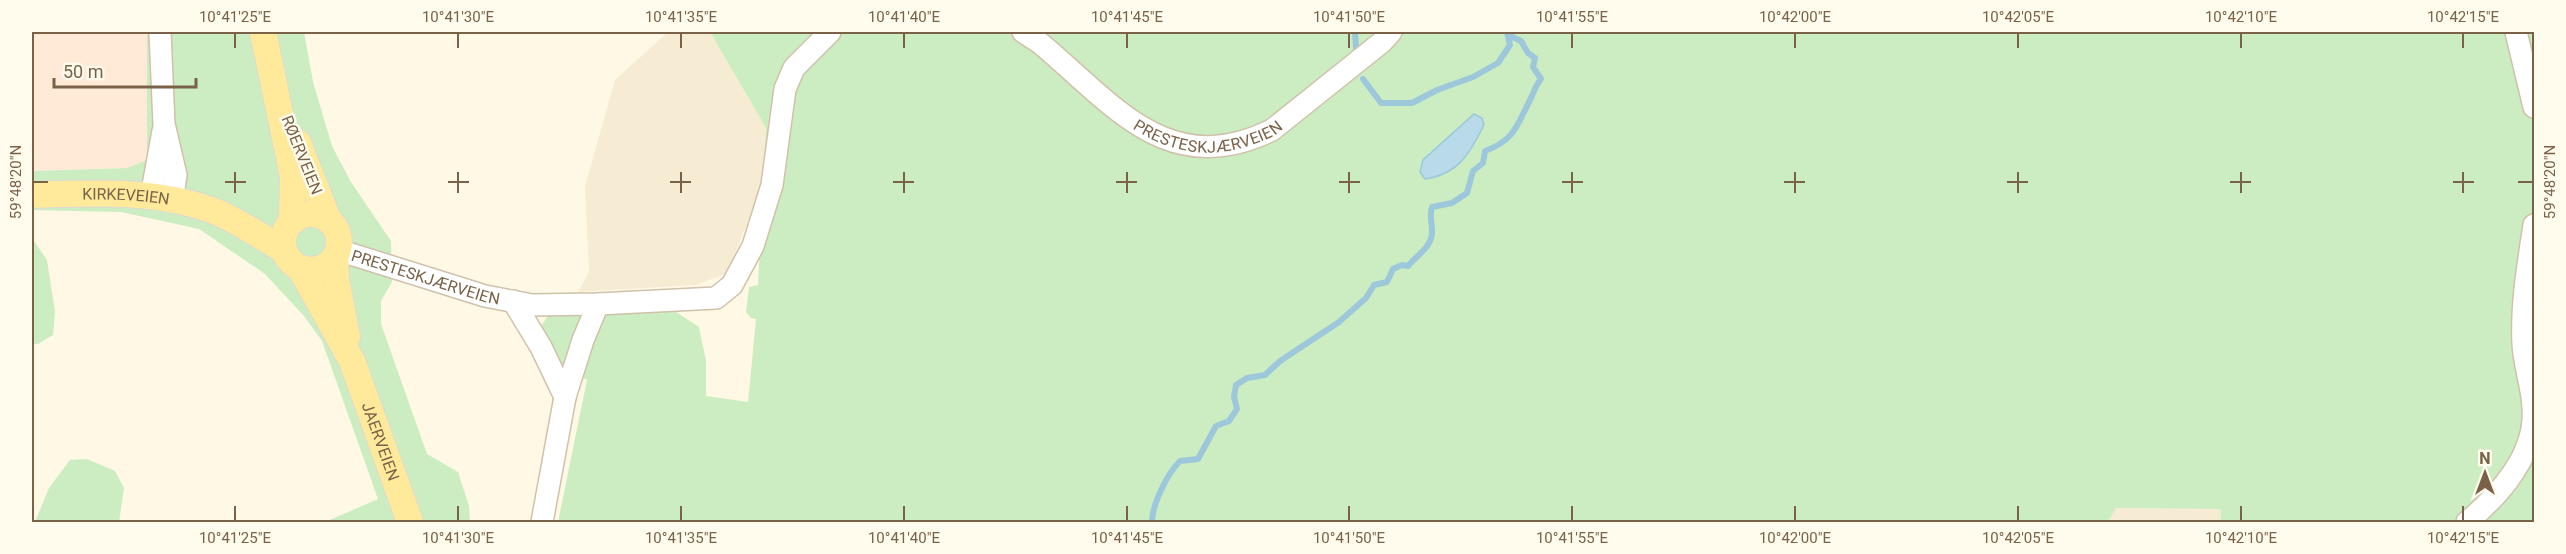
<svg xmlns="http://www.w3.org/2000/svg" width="2566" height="554" viewBox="0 0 2566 554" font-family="Roboto,sans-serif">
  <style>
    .residential { fill: #f6ecd3 }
    .commercial { fill: #ffead8 }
    .green { fill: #ccedc2; fill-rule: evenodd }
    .water { fill: #b8dae9; stroke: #9dc8dc; stroke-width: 1.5 }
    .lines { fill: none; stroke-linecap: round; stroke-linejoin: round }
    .stream { stroke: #9dc8dc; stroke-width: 6 }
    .minor-casing { stroke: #d0c1aa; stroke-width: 24 }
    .major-casing { stroke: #dfd9d3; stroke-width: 28 }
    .minor { stroke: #fff; stroke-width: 21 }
    .major { stroke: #ffea9b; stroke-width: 26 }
    .ticks { fill: none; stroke: #796248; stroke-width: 2 }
    .labels { text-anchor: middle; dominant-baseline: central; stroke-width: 5; stroke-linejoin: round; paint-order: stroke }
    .street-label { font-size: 16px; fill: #796248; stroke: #fffbed }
    .neatline { fill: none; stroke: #796248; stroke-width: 2 }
    .ticks-label { font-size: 15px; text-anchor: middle; fill: #796248 }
  </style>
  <rect width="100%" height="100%" fill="#fef8e5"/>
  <g class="residential">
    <polygon points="668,32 710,32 766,128 764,182 727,273 696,285 578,292 589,272 585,186 615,80"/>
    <polygon points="2116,508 2221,509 2220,522 2108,522"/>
  </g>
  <polygon class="commercial" points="32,32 147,32 147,160 127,168 32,171"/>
  <g class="green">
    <polygon points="147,32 304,32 313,82 332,146 351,182 391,241 392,282 381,301 381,324 427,454 458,472 469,506 470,522 325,522 378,499 322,341 304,316 265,274 199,229 121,212 32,210 32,171 127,168 147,160"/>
    <path d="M710,32H2534V278L2532,345L2534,363V522H2220L2221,509L2116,508L2108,522H558L587,380L562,369L541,326L548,316L632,306L670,308L699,327L706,361V396L748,402L756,319L751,318L746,312L749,287L758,285L766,128ZM1484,125C1470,153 1459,174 1425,179Z"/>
    <polygon points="32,238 47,260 55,312 53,335 38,344 32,344"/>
    <polygon points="87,459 115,471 124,488 119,522 35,522 49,488 70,460"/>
  </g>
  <path class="water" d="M1474,114L1482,118L1484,125C1470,153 1459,174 1425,179L1420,172L1423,160Z"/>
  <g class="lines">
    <g class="stream">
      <polyline points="1355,32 1356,48"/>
      <polyline points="1363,79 1381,103 1412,103 1437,90 1473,77 1498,63 1510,45 1507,32"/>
      <path d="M1152,522C1152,505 1167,474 1180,461L1198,459L1216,426L1229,421L1237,409L1234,397L1236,385L1247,378L1265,375L1280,361L1339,322L1366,298L1374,285L1387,282L1393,269L1402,265L1408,266C1417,255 1433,246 1432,231C1432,221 1429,216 1432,207L1452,203L1467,193L1473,171L1483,163L1485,151C1515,140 1517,125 1530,100C1534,92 1535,86 1541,79L1533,67L1535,58L1528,53L1521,41L1508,35"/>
    </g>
    <defs>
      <g id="minor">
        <polyline points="160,32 164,124 176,175 172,200"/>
        <path id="s1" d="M1023,32L1040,43C1113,104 1168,181 1272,130L1382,42L1391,32"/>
        <polyline points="2516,32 2534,107"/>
        <polyline points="151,197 163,131"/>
        <path id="s2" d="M338,250L485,296L532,305L598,304L716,298L732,285L753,246L772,185L785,89L794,68L830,32"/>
        <polyline points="513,301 541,347 565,397"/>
        <polyline points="542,522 565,397 583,340 598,304"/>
        <path d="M2467,522C2500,495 2537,453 2533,407C2532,386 2524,365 2523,344C2521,305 2528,264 2534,225"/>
      </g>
      <g id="major">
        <polyline points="263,32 293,176 292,221"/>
        <polyline points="298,143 328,219"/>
        <path id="s3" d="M32,195C94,193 160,189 219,213C241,223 263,238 284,250"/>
        <circle cx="311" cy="242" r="28"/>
        <polyline points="335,258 336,279 347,337"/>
        <path id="s4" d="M300,268L352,361L410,522"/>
      </g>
    </defs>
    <use href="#minor" class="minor-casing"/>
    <use href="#major" class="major-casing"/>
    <use href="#minor" class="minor"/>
    <use href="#major" class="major"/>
  </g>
  <path class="ticks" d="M235,33V48M458,33V48M681,33V48M904,33V48M1127,33V48M1349,33V48M1572,33V48M1795,33V48M2018,33V48M2241,33V48M2463,33V48M235,172V193M458,172V193M681,172V193M904,172V193M1127,172V193M1349,172V193M1572,172V193M1795,172V193M2018,172V193M2241,172V193M2463,172V193M33,182H48M225,182H246M448,182H469M670,182H691M893,182H914M1116,182H1137M1339,182H1360M1562,182H1583M1784,182H1805M2007,182H2028M2230,182H2251M2453,182H2474M2518,182H2533M235,506V521M458,506V521M681,506V521M904,506V521M1127,506V521M1349,506V521M1572,506V521M1795,506V521M2018,506V521M2241,506V521M2463,506V521"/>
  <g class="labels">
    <g class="street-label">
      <text stroke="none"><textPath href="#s1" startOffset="222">PRESTESKJÆRVEIEN</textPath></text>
      <text transform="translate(302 155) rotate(68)">RØERVEIEN</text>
      <text stroke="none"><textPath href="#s3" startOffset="94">KIRKEVEIEN</textPath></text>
      <text stroke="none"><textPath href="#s2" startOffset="92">PRESTESKJÆRVEIEN</textPath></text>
      <text stroke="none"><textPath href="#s4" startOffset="192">JAERVEIEN</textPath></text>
    </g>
  </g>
  <rect width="2566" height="554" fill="none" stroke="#fffbed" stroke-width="66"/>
  <g transform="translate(2485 473)" stroke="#fffbed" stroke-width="4.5" paint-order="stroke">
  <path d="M0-4.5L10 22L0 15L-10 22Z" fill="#796248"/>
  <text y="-9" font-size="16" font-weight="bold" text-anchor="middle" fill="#796248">N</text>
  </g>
  <path d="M54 78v9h142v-9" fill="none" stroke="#796248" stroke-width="3"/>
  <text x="63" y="78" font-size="18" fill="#796248" stroke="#fffbed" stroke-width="4.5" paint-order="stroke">50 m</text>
  <rect x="33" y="33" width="2500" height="488" class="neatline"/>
  <g class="ticks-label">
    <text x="235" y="22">10°41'25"E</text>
    <text x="458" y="22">10°41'30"E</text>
    <text x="681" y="22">10°41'35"E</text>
    <text x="904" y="22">10°41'40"E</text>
    <text x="1127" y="22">10°41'45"E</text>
    <text x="1349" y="22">10°41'50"E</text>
    <text x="1572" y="22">10°41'55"E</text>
    <text x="1795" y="22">10°42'00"E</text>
    <text x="2018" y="22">10°42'05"E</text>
    <text x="2241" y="22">10°42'10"E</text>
    <text x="2463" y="22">10°42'15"E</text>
    <text transform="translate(16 182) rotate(-90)" y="5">59°48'20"N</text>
    <text transform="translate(2550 182) rotate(-90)" y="5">59°48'20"N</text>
    <text x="235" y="543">10°41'25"E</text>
    <text x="458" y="543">10°41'30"E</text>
    <text x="681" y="543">10°41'35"E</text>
    <text x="904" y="543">10°41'40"E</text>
    <text x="1127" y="543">10°41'45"E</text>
    <text x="1349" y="543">10°41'50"E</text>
    <text x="1572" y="543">10°41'55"E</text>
    <text x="1795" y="543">10°42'00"E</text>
    <text x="2018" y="543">10°42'05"E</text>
    <text x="2241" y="543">10°42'10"E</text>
    <text x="2463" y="543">10°42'15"E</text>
  </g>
</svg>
